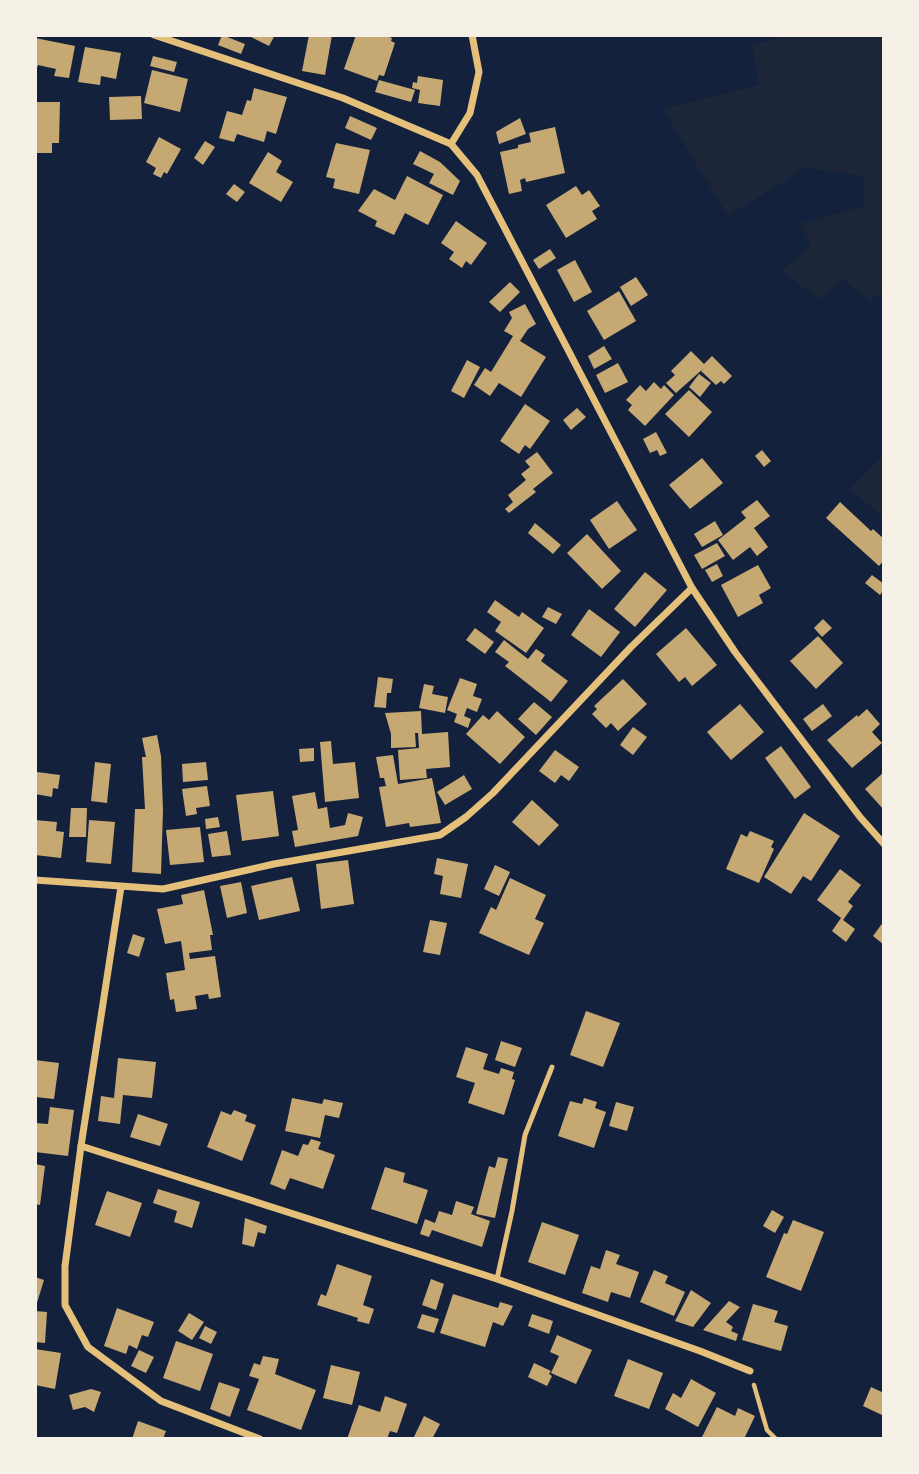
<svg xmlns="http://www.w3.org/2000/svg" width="919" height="1474" viewBox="0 0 919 1474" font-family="'DM Sans',sans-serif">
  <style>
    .green { fill: #1d2539 }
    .building { fill: #c6a872 }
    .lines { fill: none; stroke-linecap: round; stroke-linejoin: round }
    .path { stroke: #e5c07b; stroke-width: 4.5 }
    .service { stroke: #e5c07b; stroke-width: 5 }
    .minor { stroke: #e5c07b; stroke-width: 7 }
  </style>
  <rect width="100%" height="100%" fill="#14213d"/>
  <g class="green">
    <polygon points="790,35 884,35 884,289 870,301 842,279 820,300 782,271 811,245 800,224 864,206 864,176 805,168 728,216 663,109 759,85 752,45"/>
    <polygon points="884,454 884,517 849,489"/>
  </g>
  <g class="building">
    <polygon points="222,35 245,44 241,54 218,45"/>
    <polygon points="247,35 275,35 269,46"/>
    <polygon points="309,35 332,35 325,75 302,71"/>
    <polygon points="356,35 382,35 392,38 391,41 395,43 384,76 379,75 377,81 344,69"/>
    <polygon points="35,38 75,46 69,78 54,76 56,69 38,65 35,74"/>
    <polygon points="85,47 121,53 116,79 101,76 100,85 78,82"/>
    <polygon points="153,56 177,62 174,72 150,66"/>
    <polygon points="152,70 188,79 180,112 144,103"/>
    <polygon points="418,76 443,80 440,106 418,103 420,90 412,88 413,82 417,83"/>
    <polygon points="379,80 415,90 411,102 375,92"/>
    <polygon points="254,88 287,97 276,134 267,131 264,142 237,134 234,142 219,138 227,111 242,115 247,100 251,101"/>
    <polygon points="141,96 142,119 110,120 109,97"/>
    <polygon points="35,102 60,102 59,143 52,143 52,153 36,153"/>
    <polygon points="350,116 377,128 371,140 345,128"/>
    <polygon points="520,118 526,134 499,144 496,132"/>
    <polygon points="555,127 565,173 526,182 525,178 520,180 522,191 509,194 500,152 518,148 518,145 531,142 529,133"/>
    <polygon points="159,137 181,149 167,174 164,172 161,178 153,174 156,168 146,162"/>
    <polygon points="205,141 215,147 203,165 194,158"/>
    <polygon points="336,143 370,150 359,194 333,188 335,179 326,177"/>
    <polygon points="420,151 440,162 460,181 453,195 429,183 434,174 413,164"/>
    <polygon points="268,152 282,161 276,172 293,182 281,202 249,183"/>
    <polygon points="407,176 443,195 428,225 405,213 394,235 375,226 377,221 358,211 374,189 395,200"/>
    <polygon points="234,184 245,192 237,202 226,194"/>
    <polygon points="576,186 582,195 589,190 600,206 592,211 597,219 566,238 546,205"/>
    <polygon points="456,221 487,243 471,265 466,261 462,268 449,259 454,252 441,243"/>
    <polygon points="550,249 556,258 539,269 533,260"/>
    <polygon points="575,260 592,292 574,302 557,270"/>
    <polygon points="636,277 648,295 631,306 620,287"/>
    <polygon points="510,282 520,292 500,312 489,302"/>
    <polygon points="619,291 636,321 604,340 587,311"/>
    <polygon points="525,304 536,324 528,329 520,341 546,357 521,397 499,383 490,396 474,385 485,368 491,372 513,336 504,331 512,318 509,312"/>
    <polygon points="604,346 612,359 594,369 588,356"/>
    <polygon points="691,351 704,364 712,356 732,376 724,384 721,381 716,385 701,371 704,368 676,393 666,383 675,375 671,371"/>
    <polygon points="467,360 480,367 464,398 451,391"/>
    <polygon points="618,363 628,382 605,393 596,375"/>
    <polygon points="699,374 711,383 700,397 689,387"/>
    <polygon points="654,382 661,389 664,385 674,395 645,426 628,410 632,405 626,400 640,385 646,391"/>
    <polygon points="689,390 712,412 689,437 665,414"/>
    <polygon points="525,404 550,421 530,449 525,445 519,454 500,441"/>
    <polygon points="577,408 586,417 571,430 563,420"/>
    <polygon points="656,432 667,453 660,456 657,450 650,453 643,439"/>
    <polygon points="762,450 771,461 764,467 755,456"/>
    <polygon points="537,452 553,473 533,489 536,492 509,513 505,509 513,502 508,495 526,480 521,474 530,467 525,461"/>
    <polygon points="702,458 723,483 690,509 669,485"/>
    <polygon points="757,500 770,516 754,528 768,547 757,556 750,547 733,560 718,540 746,518 741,512"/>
    <polygon points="617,501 637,530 609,549 590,520"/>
    <polygon points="840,502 871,531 873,529 884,539 884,560 879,566 826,518"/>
    <polygon points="715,521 723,535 702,547 694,534"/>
    <polygon points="535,523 561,545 553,554 528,533"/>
    <polygon points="587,534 621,571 602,589 567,553"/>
    <polygon points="717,543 725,556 702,569 694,555"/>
    <polygon points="717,564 723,576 712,582 705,570"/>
    <polygon points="758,565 771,588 759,595 763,603 738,617 721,585"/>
    <polygon points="645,572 667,590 635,627 614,609"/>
    <polygon points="872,575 884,584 884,589 880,595 865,583"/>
    <polygon points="495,600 519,617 522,612 544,628 526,653 495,631 501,622 487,612"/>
    <polygon points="548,607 562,614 556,624 542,617"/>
    <polygon points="589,609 620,632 601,657 571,635"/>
    <polygon points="823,619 832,628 822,637 814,628"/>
    <polygon points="475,628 494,642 485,654 466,640"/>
    <polygon points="686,628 717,665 692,686 685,677 679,682 656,654"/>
    <polygon points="818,636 843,663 816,689 790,661"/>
    <polygon points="504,640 528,659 536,649 545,655 541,661 568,681 551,702 505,666 509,662 495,652"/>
    <polygon points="378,677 393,679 391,693 387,693 386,708 374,707"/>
    <polygon points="460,678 477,684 473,696 482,699 477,712 467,708 464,716 471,719 468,728 454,722 457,714 447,710"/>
    <polygon points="623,679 647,704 618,731 611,723 606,728 592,714 597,709 594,706"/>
    <polygon points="424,684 434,686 432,694 448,697 445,713 419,708"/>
    <polygon points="534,702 552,717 536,735 518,719"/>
    <polygon points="740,704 764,732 731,760 707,732"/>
    <polygon points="823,704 832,716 812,731 803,719"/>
    <polygon points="867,709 880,724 872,732 882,743 852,768 827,740 857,715 858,717"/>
    <polygon points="421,711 422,734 448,732 450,767 426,769 427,778 400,780 398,750 419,748 418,733 415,733 416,747 391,748 391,734 385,713"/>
    <polygon points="497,711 525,737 500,764 466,734 483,715 489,720"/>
    <polygon points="633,727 647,737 633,755 620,745"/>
    <polygon points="157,735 161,756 163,810 161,874 132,872 135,809 145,809 142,757 146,757 142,738"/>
    <polygon points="331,741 333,764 355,762 359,798 325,802 320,742"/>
    <polygon points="781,746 811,787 795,799 765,758"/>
    <polygon points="314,748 314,761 300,762 299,749"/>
    <polygon points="555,750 579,767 569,781 561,775 555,783 539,771"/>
    <polygon points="393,755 398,784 432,778 441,823 410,827 409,823 386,827 379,787 386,786 384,778 380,778 376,757"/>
    <polygon points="95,762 111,764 107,803 91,801"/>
    <polygon points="206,762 208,780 183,782 182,764"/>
    <polygon points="37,772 60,775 58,789 53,788 52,797 35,794"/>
    <polygon points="884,772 884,810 865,789"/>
    <polygon points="464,775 472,789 445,805 437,792"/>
    <polygon points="207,786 210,806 196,808 197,814 186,816 182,789"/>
    <polygon points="273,791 279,836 242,841 236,795"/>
    <polygon points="315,792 318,809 327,807 330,828 345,825 348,813 363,817 358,836 295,847 292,831 298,830 292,796"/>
    <polygon points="532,800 559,825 539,846 512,822"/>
    <polygon points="71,808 87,808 86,837 69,837"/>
    <polygon points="804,813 840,836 811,881 803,876 791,894 764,877"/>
    <polygon points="218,817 220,827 206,829 205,819"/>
    <polygon points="35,820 57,822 56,831 64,832 61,858 35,855"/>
    <polygon points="89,820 115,822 111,864 86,862"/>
    <polygon points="200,827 204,862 170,865 166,830"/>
    <polygon points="227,831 231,855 212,857 208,834"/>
    <polygon points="750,831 774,841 771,847 774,849 759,883 726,869 741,834 747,837"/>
    <polygon points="437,858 468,864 461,898 440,894 443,876 434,874"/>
    <polygon points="348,860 354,904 321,909 316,864"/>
    <polygon points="495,865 510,872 499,896 484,889"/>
    <polygon points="840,869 861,885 848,902 853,906 843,920 855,929 846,942 832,931 841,918 817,900"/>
    <polygon points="292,877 300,911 259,920 251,886"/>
    <polygon points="510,878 546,895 535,919 544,923 529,955 479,933 491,907 496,910"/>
    <polygon points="241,882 247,913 227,918 220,886"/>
    <polygon points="204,890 213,935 210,935 212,950 189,953 190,959 215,956 221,997 209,999 208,994 195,996 197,1009 176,1012 174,999 170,1000 166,973 185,970 181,941 165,944 157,909 183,904 181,895"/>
    <polygon points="430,920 447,923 440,955 423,952"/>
    <polygon points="884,921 884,945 873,936"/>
    <polygon points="133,934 145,938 139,957 127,953"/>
    <polygon points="586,1011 620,1023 603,1067 570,1055"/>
    <polygon points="501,1041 522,1048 515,1067 495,1060"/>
    <polygon points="466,1047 488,1054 483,1069 499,1074 501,1068 514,1072 512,1079 515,1080 504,1115 468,1103 475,1083 456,1077"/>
    <polygon points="118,1058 156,1062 152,1098 123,1095 120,1124 98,1121 101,1096 114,1098"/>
    <polygon points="35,1060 59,1063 54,1099 35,1097"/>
    <polygon points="292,1098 322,1104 324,1099 343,1103 339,1118 325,1115 320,1138 285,1131"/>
    <polygon points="584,1098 597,1102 595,1108 606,1112 594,1148 558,1136 570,1101 582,1104"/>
    <polygon points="616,1102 634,1107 627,1131 609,1126"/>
    <polygon points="50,1107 74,1110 68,1156 35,1152 35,1123 48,1124"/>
    <polygon points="234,1110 247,1115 245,1121 256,1125 242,1161 207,1147 221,1111 231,1115"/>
    <polygon points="138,1114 168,1124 160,1146 130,1137"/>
    <polygon points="311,1139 321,1142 318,1149 335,1155 323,1189 290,1178 285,1190 270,1184 282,1150 298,1156 303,1144 308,1145"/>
    <polygon points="498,1157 508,1159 495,1218 476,1214 489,1166 495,1168"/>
    <polygon points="35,1164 45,1166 40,1205 35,1204"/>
    <polygon points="385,1167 405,1173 403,1182 428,1190 417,1224 371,1209"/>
    <polygon points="158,1189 200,1202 192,1228 174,1222 177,1211 153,1203"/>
    <polygon points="107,1191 142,1203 130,1237 95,1225"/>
    <polygon points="456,1201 474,1207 471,1214 490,1221 482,1247 432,1230 429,1237 420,1234 425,1219 435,1223 439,1211 452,1215"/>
    <polygon points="772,1210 784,1217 775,1233 763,1226"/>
    <polygon points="245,1218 267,1226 265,1234 258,1232 254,1247 242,1244"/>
    <polygon points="793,1220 824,1232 801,1291 766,1277 784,1233 787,1234"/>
    <polygon points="542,1222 579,1235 565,1275 528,1262"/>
    <polygon points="606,1250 620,1255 616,1264 639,1272 630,1298 611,1292 608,1302 582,1293 591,1266 600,1269"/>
    <polygon points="337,1264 372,1276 363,1305 374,1309 369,1324 357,1321 358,1318 317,1305 321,1294 326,1296"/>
    <polygon points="654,1270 668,1276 665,1283 685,1292 674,1316 640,1302"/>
    <polygon points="35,1277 44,1280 36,1306 35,1306"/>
    <polygon points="431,1279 444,1284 436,1310 422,1305"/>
    <polygon points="691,1290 711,1303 693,1327 675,1321"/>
    <polygon points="453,1294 498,1308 500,1302 513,1306 503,1326 493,1322 485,1347 440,1333"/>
    <polygon points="729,1301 740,1307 726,1322 733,1327 731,1331 738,1334 736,1341 703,1330"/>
    <polygon points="753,1304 778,1311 774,1322 788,1326 781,1351 742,1340"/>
    <polygon points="117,1308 154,1322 148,1337 142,1335 137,1349 129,1345 126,1354 104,1346"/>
    <polygon points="35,1311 47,1312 45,1343 35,1342"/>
    <polygon points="189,1313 204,1322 192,1340 178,1331"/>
    <polygon points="422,1314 439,1319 434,1333 417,1328"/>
    <polygon points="532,1314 553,1321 549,1334 528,1326"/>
    <polygon points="205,1326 217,1332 211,1344 199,1338"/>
    <polygon points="557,1335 592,1350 576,1384 551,1373 559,1356 550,1352"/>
    <polygon points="176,1341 213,1354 200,1391 163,1378"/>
    <polygon points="35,1349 61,1353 55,1389 35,1385"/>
    <polygon points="139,1350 154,1357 146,1373 131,1366"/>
    <polygon points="263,1356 279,1359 275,1374 316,1390 301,1430 247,1410 259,1379 249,1376 254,1363 260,1365"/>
    <polygon points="628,1359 663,1373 649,1409 614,1396"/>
    <polygon points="534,1363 551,1371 549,1374 552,1376 547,1386 528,1377"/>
    <polygon points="331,1365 360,1372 352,1405 323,1398"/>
    <polygon points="691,1379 716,1393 698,1427 665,1409 673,1393 681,1398"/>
    <polygon points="219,1382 240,1389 230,1417 210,1409"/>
    <polygon points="871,1387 884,1393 884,1416 863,1406"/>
    <polygon points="91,1389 101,1392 94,1412 85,1407 73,1410 69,1395"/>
    <polygon points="385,1396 407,1404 397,1433 390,1431 387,1439 347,1439 359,1405 380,1412"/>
    <polygon points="717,1407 735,1416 738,1408 755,1416 744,1439 701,1439"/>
    <polygon points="424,1416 440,1424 432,1439 413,1439"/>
    <polygon points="138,1421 166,1431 163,1439 132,1439"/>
  </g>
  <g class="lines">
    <polyline class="path" points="754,1385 767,1430 776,1439"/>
    <polyline class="service" points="497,1279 512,1211 525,1135 552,1067"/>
    <g class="minor">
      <polyline points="154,35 343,98 451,144 477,175 692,588 735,652 860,817 884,844"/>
      <polyline points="451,144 470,113 479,72 472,35"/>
      <polyline points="35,880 163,889 274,864 440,835 466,817 493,793 631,647 692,588"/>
      <polyline points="121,887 81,1146 497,1279 700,1351 750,1371"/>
      <polyline points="81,1146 65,1266 65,1305 88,1347 161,1401 260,1439"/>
    </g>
  </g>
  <rect width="919" height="1474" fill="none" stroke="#f6f1e7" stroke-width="74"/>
</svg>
